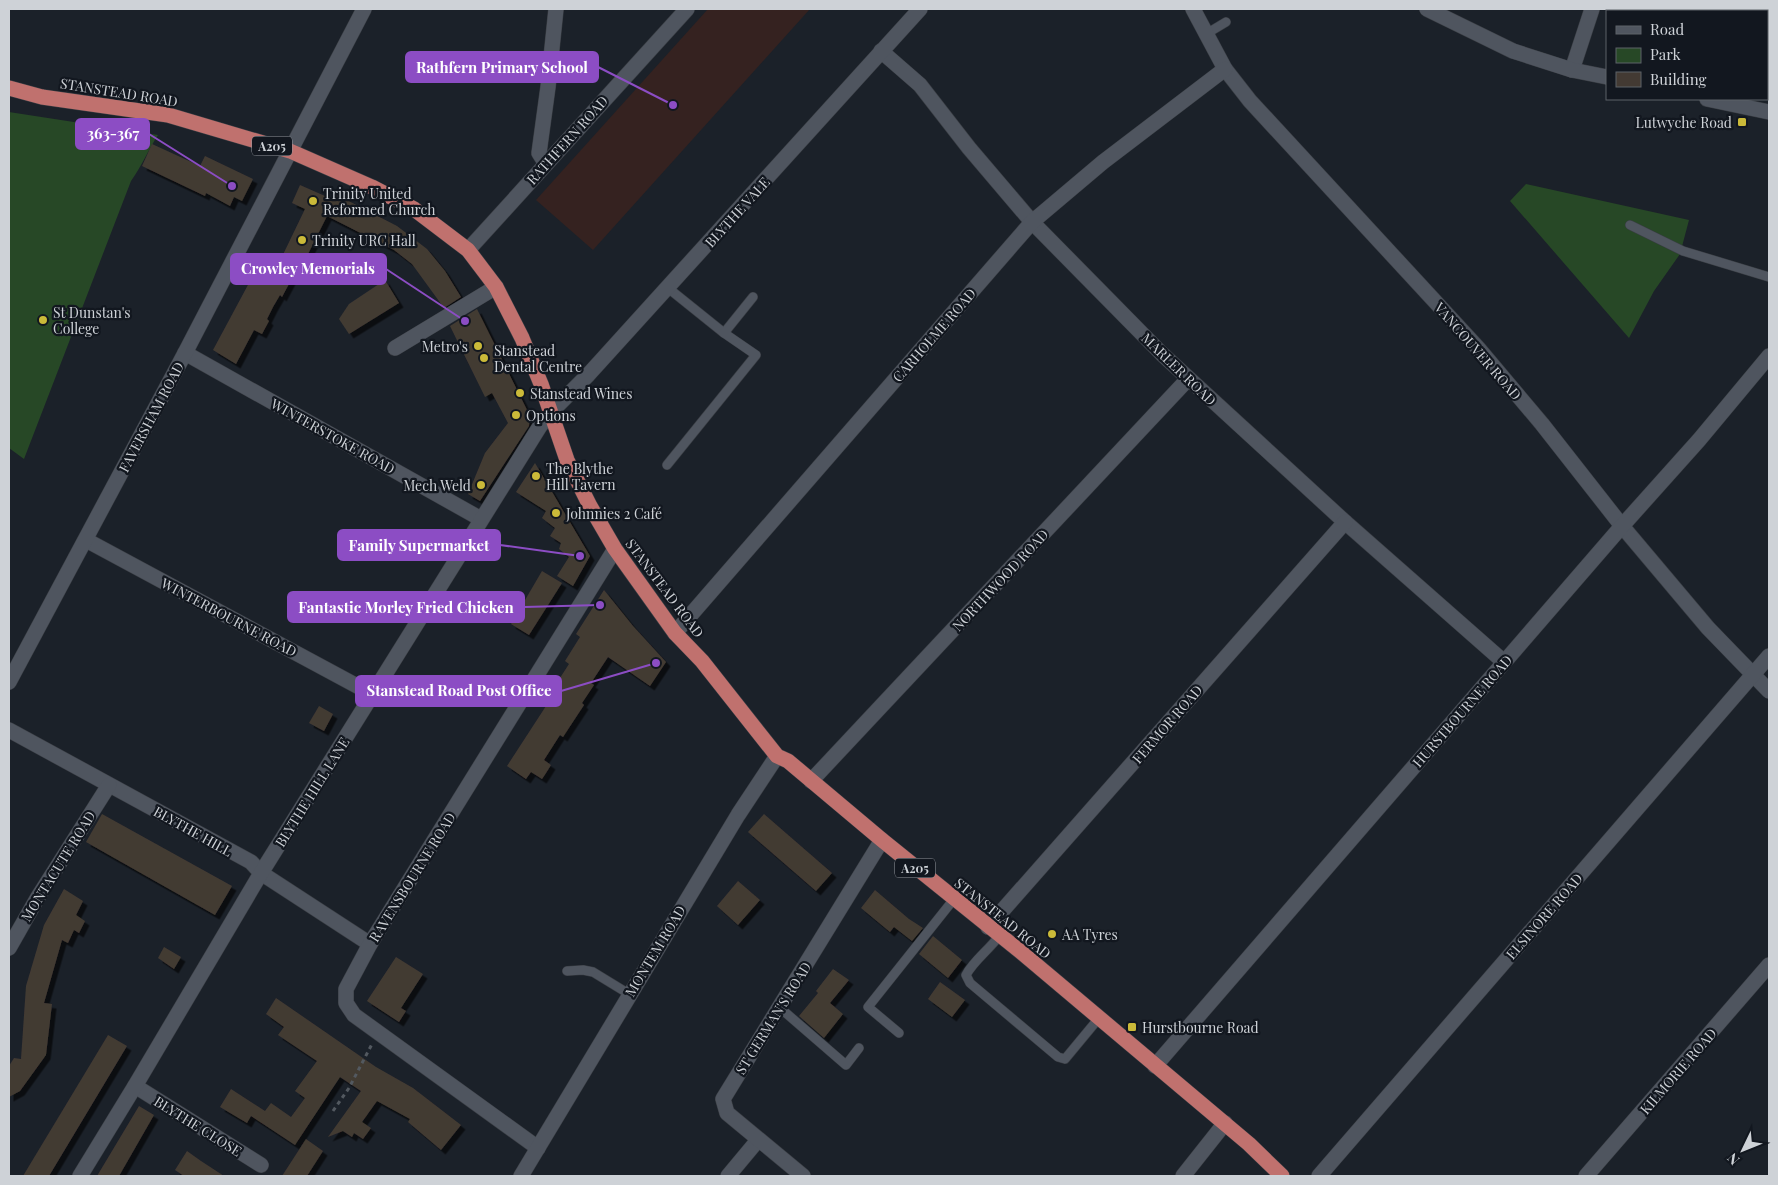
<svg xmlns="http://www.w3.org/2000/svg" width="1778" height="1185" viewBox="0 0 1778 1185" font-family="'Playfair Display',serif">
  <style>
    .education { fill: #352220 }
    .green { fill: #274826 }
    .building { fill: #433a33; filter: url(#shadow) }
    .lines { fill: none; stroke-linecap: round; stroke-linejoin: round }
    .lane-casing { stroke: #3a3e44; stroke-width: 10 }
    .street-casing { stroke: #3a3e44; stroke-width: 16 }
    .secondary-casing { stroke: #3a3e44; stroke-width: 16 }
    .highway-casing { stroke: #3a3e44; stroke-width: 16 }
    .path { stroke: #535960; stroke-width: 3; stroke-dasharray: 4 4; stroke-linecap: butt }
    .lane { stroke: #4f555f; stroke-width: 9 }
    .street { stroke: #4f555f; stroke-width: 15 }
    .secondary { stroke: #4f555f; stroke-width: 15 }
    .highway { stroke: #c0716e; stroke-width: 15 }
    .poi-dot { fill: #cbba39; stroke: #12171f; stroke-width: 2 }
    .labels { text-anchor: middle; dominant-baseline: central; stroke-width: 4.5; stroke-linejoin: round; paint-order: stroke }
    .shield { fill: #12171f; stroke: #969aa0; stroke-width: 1 }
    .shield-label { font-size: 12px; font-weight: bold; fill: #ced2d7 }
    .street-label { font-size: 14px; fill: #ced2d7; stroke: #12171f }
    .poi-label { font-size: 14px; fill: #ced2d7; stroke: #12171f; text-anchor: start }
    .leader { fill: none; stroke: #8c4dc4; stroke-width: 2 }
    .callout-dot { fill: #8c4dc4; stroke: #12171f; stroke-width: 2 }
    .callout { fill: #8c4dc4; stroke: #8c4dc4; stroke-width: 2 }
    .callout-label { font-size: 15px; text-anchor: middle; font-weight: bold; fill: #fff }
  </style>
  <defs>
    <filter id="shadow"><feDropShadow dx="4.5" dy="4.5" stdDeviation="0" flood-color="#0009"/></filter>
  </defs>
  <rect width="100%" height="100%" fill="#1b2129"/>
  <polygon class="education" points="708,9 810,9 593,250 536,200"/>
  <g class="green">
    <path d="M9,112L158,135C148,150 142,166 131,181L24,459L9,448Z"/>
    <polygon points="1526,184 1689,220 1680,254 1654,291 1629,338 1510,201"/>
  </g>
  <g class="building">
    <polygon points="152,144 200,166 205,156 253,179 242,201 234,197 230,206 206,193 205,196 142,166"/>
    <polygon points="300,185 334,200 337,195 397,226 427,249 445,271 461,297 444,308 412,264 394,250 327,216 301,268 298,267 282,297 280,295 273,307 267,319 269,321 262,334 254,330 236,364 213,350 263,257 278,265 305,209 292,203"/>
    <polygon points="385,280 399,303 349,334 339,319 349,304"/>
    <polygon points="477,309 530,416 529,426 480,501 468,494 485,453 508,423 492,393 485,397 450,326"/>
    <polygon points="535,463 590,556 573,586 557,576 569,557 559,549 561,543 550,536 555,528 542,518 546,511 516,492"/>
    <polygon points="542,571 562,583 529,635 511,624"/>
    <polygon points="604,590 633,626 666,662 650,686 608,657 591,683 594,685 582,703 584,705 563,737 560,735 544,760 551,765 546,773 542,779 531,772 526,779 507,766 559,686 556,684 569,664 565,661 580,637 576,634"/>
    <polygon points="319,706 333,714 324,731 309,723"/>
    <polygon points="102,814 232,886 215,915 86,842"/>
    <polygon points="764,814 832,873 816,891 748,832"/>
    <polygon points="738,881 760,900 738,925 717,906"/>
    <polygon points="64,889 83,901 76,915 85,921 79,933 74,930 68,943 62,940 44,1003 52,1004 46,1055 20,1091 9,1097 9,1066 14,1058 21,1059 26,986 44,925"/>
    <polygon points="875,890 909,919 923,928 912,941 894,927 890,932 861,908"/>
    <polygon points="933,936 962,960 948,978 919,954"/>
    <polygon points="164,947 181,957 174,969 158,958"/>
    <polygon points="396,957 423,974 401,1008 406,1011 399,1022 367,1001"/>
    <polygon points="833,969 849,980 830,1003 843,1014 824,1038 799,1016 818,993 816,991"/>
    <polygon points="940,982 965,1000 952,1017 928,999"/>
    <polygon points="276,998 376,1067 413,1088 461,1125 441,1150 408,1122 410,1119 377,1101 362,1122 371,1128 363,1139 354,1133 352,1137 343,1131 328,1137 361,1091 340,1077 295,1145 251,1116 247,1123 220,1107 231,1089 265,1111 271,1103 291,1117 305,1098 295,1091 317,1061 278,1035 284,1027 266,1014"/>
    <polygon points="108,1035 127,1046 49,1176 23,1176"/>
    <polygon points="139,1106 154,1115 119,1176 97,1176"/>
    <polygon points="306,1139 323,1151 307,1176 282,1176"/>
    <polygon points="187,1151 201,1161 224,1176 184,1176 175,1170"/>
  </g>
  <g class="lines">
    <defs>
      <g id="lane">
        <polyline points="1206,34 1226,22"/>
        <polyline points="1630,225 1683,251 1769,277"/>
        <polyline points="668,288 724,333"/>
        <polyline points="667,465 756,355 724,333 753,297"/>
        <path d="M999,936C989,950 974,960 966,975L970,983L1058,1057L1065,1059L1099,1018"/>
        <polyline points="567,971 583,970 593,972 629,994"/>
        <polyline points="779,1007 846,1065 859,1048"/>
        <polyline points="899,1033 868,1007 954,899"/>
      </g>
      <g id="street">
        <polyline points="1193,9 1225,69 1250,101 1478,348 1542,424 1622,526 1708,628 1769,691"/>
        <polyline points="881,51 920,85 969,148 1032,222 1162,354 1345,522 1504,662"/>
        <polyline points="1572,70 1592,9"/>
        <polyline points="546,164 539,153 548,87 556,9"/>
        <polyline points="468,250 687,9"/>
        <polyline points="395,348 496,287"/>
        <polyline points="185,353 481,519"/>
        <polyline points="86,540 372,694"/>
        <polyline points="675,633 1032,222 1103,162 1225,69"/>
        <polyline points="9,682 185,353 364,9"/>
        <polyline points="9,730 251,862 261,873 370,944"/>
        <polyline points="811,781 1188,379"/>
        <polyline points="988,927 1345,522"/>
        <polyline points="9,948 38,897 109,785"/>
        <polyline points="1155,1066 1622,526 1699,440 1769,356"/>
        <polyline points="135,1086 261,1165"/>
        <polyline points="538,1148 354,1015 346,1003 346,989 370,944 615,549"/>
        <polyline points="80,1176 135,1086 261,873 540,426 551,412 588,375 920,9"/>
        <polyline points="521,1176 738,815 777,756"/>
        <polyline points="728,1176 758,1140"/>
        <polyline points="803,1176 727,1113 723,1099 882,840"/>
        <polyline points="1183,1176 1225,1123"/>
        <polyline points="1319,1176 1769,656"/>
        <polyline points="1586,1176 1769,965"/>
      </g>
      <g id="secondary">
        <polyline points="1427,9 1513,51 1572,70 1607,77"/>
        <polyline points="1707,99 1769,112"/>
      </g>
      <polyline id="highway" points="9,88 42,97 168,115 290,151 372,187 414,209 468,250 496,287 522,338 541,384 567,460 590,506 615,549 675,633 702,661 777,756 788,761 882,840 1021,952 1249,1144 1282,1176"/>
    </defs>
    <use href="#lane" class="lane-casing"/>
    <use href="#street" class="street-casing"/>
    <use href="#secondary" class="secondary-casing"/>
    <use href="#highway" class="highway-casing"/>
    <polyline class="path" points="333,1111 349,1088 372,1044"/>
    <use href="#lane" class="lane"/>
    <use href="#street" class="street"/>
    <use href="#secondary" class="secondary"/>
    <use href="#highway" class="highway"/>
  </g>
  <g class="poi-dot">
    <rect x="1737" y="117" width="10" height="10" rx="2.5"/>
    <circle cx="313" cy="201" r="5"/>
    <circle cx="302" cy="240" r="5"/>
    <circle cx="43" cy="320" r="5"/>
    <circle cx="478" cy="346" r="5"/>
    <circle cx="484" cy="358" r="5"/>
    <circle cx="520" cy="393" r="5"/>
    <circle cx="516" cy="415" r="5"/>
    <circle cx="536" cy="476" r="5"/>
    <circle cx="481" cy="485" r="5"/>
    <circle cx="556" cy="513" r="5"/>
    <circle cx="1052" cy="934" r="5"/>
    <rect x="1127" y="1022" width="10" height="10" rx="2.5"/>
  </g>
  <g class="labels">
    <g class="shield">
      <rect x="252" y="136.5" width="40" height="19" rx="4"/>
      <rect x="895" y="858.5" width="40" height="19" rx="4"/>
    </g>
    <g class="shield-label">
      <text x="272" y="146">A205</text>
      <text x="915" y="868">A205</text>
    </g>
    <g class="street-label">
      <text transform="translate(119 92) rotate(9)">STANSTEAD ROAD</text>
      <text transform="translate(567 140) rotate(-48)">RATHFERN ROAD</text>
      <text transform="translate(737 212) rotate(-48)">BLYTHE VALE</text>
      <text transform="translate(934 335) rotate(-49)">CARHOLME ROAD</text>
      <text transform="translate(1478 351) rotate(49)">VANCOUVER ROAD</text>
      <text transform="translate(1179 369) rotate(44)">MARLER ROAD</text>
      <text transform="translate(151 417) rotate(-62)">FAVERSHAM ROAD</text>
      <text transform="translate(333 436) rotate(29)">WINTERSTOKE ROAD</text>
      <text transform="translate(1000 580) rotate(-47)">NORTHWOOD ROAD</text>
      <text transform="translate(665 588) rotate(53)">STANSTEAD ROAD</text>
      <text transform="translate(229 617) rotate(28)">WINTERBOURNE ROAD</text>
      <text transform="translate(1462 711) rotate(-49)">HURSTBOURNE ROAD</text>
      <text transform="translate(1167 724) rotate(-49)">FERMOR ROAD</text>
      <text transform="translate(312 792) rotate(-58)">BLYTHE HILL LANE</text>
      <text transform="translate(193 831) rotate(29)">BLYTHE HILL</text>
      <text transform="translate(58 866) rotate(-58)">MONTACUTE ROAD</text>
      <text transform="translate(412 877) rotate(-58)">RAVENSBOURNE ROAD</text>
      <text transform="translate(1544 916) rotate(-49)">ELSINORE ROAD</text>
      <text transform="translate(1003 918) rotate(39)">STANSTEAD ROAD</text>
      <text transform="translate(655 951) rotate(-59)">MONTEM ROAD</text>
      <text transform="translate(773 1018) rotate(-58)">ST GERMAN'S ROAD</text>
      <text transform="translate(1678 1071) rotate(-49)">KILMORIE ROAD</text>
      <text transform="translate(198 1126) rotate(32)">BLYTHE CLOSE</text>
    </g>
    <g class="poi-label">
      <text x="1732" y="122" text-anchor="end">Lutwyche Road</text>
      <text x="323" y="193">Trinity United<tspan x="323" dy="16">Reformed Church</tspan></text>
      <text x="312" y="240">Trinity URC Hall</text>
      <text x="53" y="312">St Dunstan's<tspan x="53" dy="16">College</tspan></text>
      <text x="468" y="346" text-anchor="end">Metro's</text>
      <text x="494" y="350">Stanstead<tspan x="494" dy="16">Dental Centre</tspan></text>
      <text x="530" y="393">Stanstead Wines</text>
      <text x="526" y="415">Options</text>
      <text x="546" y="468">The Blythe<tspan x="546" dy="16">Hill Tavern</tspan></text>
      <text x="471" y="485" text-anchor="end">Mech Weld</text>
      <text x="566" y="513">Johnnies 2 Café</text>
      <text x="1062" y="934">AA Tyres</text>
      <text x="1142" y="1027">Hurstbourne Road</text>
    </g>
  </g>
  <path class="leader" d="M673 105L598 67M232 186L149 134M465 321L386 269M580 556L500 545M600 605L524 607M656 663L561 691"/>
  <g class="callout-dot">
    <circle cx="673" cy="105" r="5"/>
    <circle cx="232" cy="186" r="5"/>
    <circle cx="465" cy="321" r="5"/>
    <circle cx="580" cy="556" r="5"/>
    <circle cx="600" cy="605" r="5"/>
    <circle cx="656" cy="663" r="5"/>
  </g>
  <g class="callout">
    <rect x="406" y="52" width="192" height="30" rx="5"/>
    <rect x="76" y="119" width="73" height="30" rx="5"/>
    <rect x="231" y="254" width="155" height="30" rx="5"/>
    <rect x="338" y="530" width="162" height="30" rx="5"/>
    <rect x="288" y="592" width="236" height="30" rx="5"/>
    <rect x="356" y="676" width="205" height="30" rx="5"/>
  </g>
  <g class="callout-label">
    <text x="502" y="73">Rathfern Primary School</text>
    <text x="113" y="139">363-367</text>
    <text x="308" y="274">Crowley Memorials</text>
    <text x="419" y="551">Family Supermarket</text>
    <text x="406" y="613">Fantastic Morley Fried Chicken</text>
    <text x="459" y="696">Stanstead Road Post Office</text>
  </g>
  <rect width="1778" height="1185" fill="none" stroke="#ced2d7" stroke-width="20"/>
  <rect x="1606" y="10" width="162" height="90" fill="#12171f" stroke="#5d6269"/>
  <rect x="1616" y="26" width="25" height="8" fill="#4f555f" stroke="#5d6269"/>
  <text x="1650" y="35" font-size="15" fill="#ced2d7">Road</text>
  <rect x="1616" y="48" width="25" height="15" fill="#274826" stroke="#5d6269"/>
  <text x="1650" y="60" font-size="15" fill="#ced2d7">Park</text>
  <rect x="1616" y="72" width="25" height="15" fill="#433a33" stroke="#5d6269"/>
  <text x="1650" y="85" font-size="15" fill="#ced2d7">Building</text>
  <g transform="translate(1743 1150) rotate(227)" stroke="#12171f" stroke-width="4" paint-order="stroke">
  <path d="M0-4L9 19L0 12L-9 19Z" fill="#ced2d7"/>
  <text y="-8" font-size="14" font-weight="bold" text-anchor="middle" fill="#ced2d7">N</text>
  </g>
</svg>
